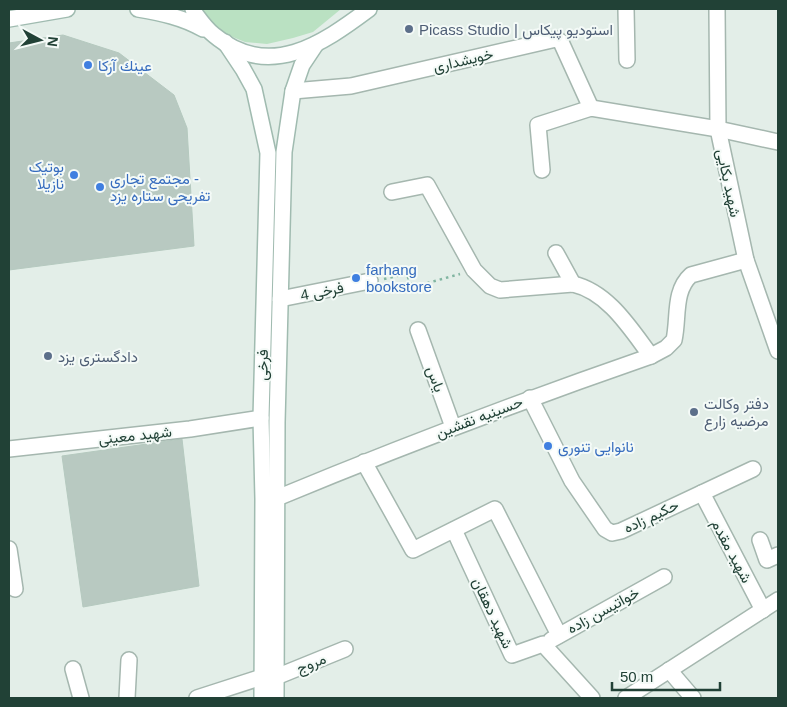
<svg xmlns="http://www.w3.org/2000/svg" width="787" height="707" viewBox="0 0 787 707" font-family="Helvetica,Vazirmatn,sans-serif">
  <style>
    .green { fill: #bae1c2 }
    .building { fill: #b8c9c1; stroke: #b5c9bf }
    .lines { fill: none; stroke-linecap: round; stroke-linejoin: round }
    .street-casing { stroke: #a5b7af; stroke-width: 18 }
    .secondary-casing { stroke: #a0bbb0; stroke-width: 18 }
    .path { stroke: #81b5a1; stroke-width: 2.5; stroke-dasharray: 2.5 4; stroke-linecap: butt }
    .street { stroke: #fff; stroke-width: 15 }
    .secondary { stroke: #fff; stroke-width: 15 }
    .service-dot { fill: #5c6f8a; stroke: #f4faf7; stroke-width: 2 }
    .shop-dot { fill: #3f7fe0; stroke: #f4faf7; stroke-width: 2 }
    .labels { text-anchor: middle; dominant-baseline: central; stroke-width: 4; stroke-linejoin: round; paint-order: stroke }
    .service-label { font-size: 15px; fill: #4e5e75; stroke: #f4faf7; text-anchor: start }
    .street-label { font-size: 15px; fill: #214136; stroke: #f4faf7 }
    .shop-label { font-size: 15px; fill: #366cbe; stroke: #f4faf7; text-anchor: start }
  </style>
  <rect width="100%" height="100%" fill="#e3eee8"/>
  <polygon class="green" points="202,9 341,9 313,32 293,38 267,44 245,42 228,35 216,27"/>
  <g class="building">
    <polygon points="63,35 119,53 174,95 187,128 194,246 9,270 9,43"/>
    <polygon points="182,439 199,586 83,607 62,456"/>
  </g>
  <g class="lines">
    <defs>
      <g id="street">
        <polyline points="626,9 627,60"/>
        <polyline points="717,9 718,129 746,260 778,351"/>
        <polyline points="293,91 351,86 556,39 561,42 591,108"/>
        <polyline points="542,170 538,125 591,108 718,129 778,142"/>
        <path d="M392,192L427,185L474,270L490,286L500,290L573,284C608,292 630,328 651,356"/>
        <polyline points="556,253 573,284"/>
        <polyline points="280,299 370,281"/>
        <polyline points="418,330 453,427"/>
        <polyline points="530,398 572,481 605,529 612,533 621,531 753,469"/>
        <polyline points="9,449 190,429 261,418"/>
        <polyline points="364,462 413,550 495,509 559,635"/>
        <polyline points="702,493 763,610"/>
        <path d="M277,498C400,447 524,400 651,356L666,348L674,340C679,318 673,291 691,275L746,260"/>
        <polyline points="454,530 512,655 543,644 592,698"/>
        <polyline points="760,540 767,560 778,555"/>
        <polyline points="9,549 15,589"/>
        <polyline points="551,640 664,577"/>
        <polyline points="73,669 81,698"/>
        <polyline points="669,670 693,698"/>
        <polyline points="276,677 345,649"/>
        <polyline points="127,698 129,660"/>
        <polyline points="197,698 262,677"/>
        <polyline points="626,698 778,600"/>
      </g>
      <g id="secondary">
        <path d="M138,9C161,13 182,17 203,29"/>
        <path d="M193,9L194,12C200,20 206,29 214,35C269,81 322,44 369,9"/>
        <polyline points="9,19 67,9"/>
        <polyline points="225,42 243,69 254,89 268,153 261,418 263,499 262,698"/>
        <polyline points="276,698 277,422 284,152 293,91 302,65 316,44"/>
      </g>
    </defs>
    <use href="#street" class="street-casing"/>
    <use href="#secondary" class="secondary-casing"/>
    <polyline class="path" points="384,279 406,274 413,287 460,274"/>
    <use href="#street" class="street"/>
    <use href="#secondary" class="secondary"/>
  </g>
  <g class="service-dot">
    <circle cx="409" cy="29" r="5"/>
    <circle cx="48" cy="356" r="5"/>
    <circle cx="694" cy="412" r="5"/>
  </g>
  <g class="shop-dot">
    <circle cx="88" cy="65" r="5"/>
    <circle cx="74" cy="175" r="5"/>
    <circle cx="100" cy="187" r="5"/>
    <circle cx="356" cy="278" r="5"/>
    <circle cx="548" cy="446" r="5"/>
  </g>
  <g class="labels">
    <g class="service-label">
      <text x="419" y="29">Picass Studio | استودیو پیکاس</text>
      <text x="58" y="356">دادگستری یزد</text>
      <text x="704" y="403">دفتر وکالت<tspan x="704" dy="17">مرضیه زارع</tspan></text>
    </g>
    <g class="street-label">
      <text transform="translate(463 60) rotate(-13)">خویشداری</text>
      <text transform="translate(729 183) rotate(78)">شهید بکایی</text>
      <text transform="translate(322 291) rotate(-11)">فرخی 4</text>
      <text transform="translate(262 365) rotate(-89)">فرخی</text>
      <text transform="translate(436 379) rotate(70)">یاس</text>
      <text transform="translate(479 417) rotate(-21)">حسینیه نقشین</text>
      <text transform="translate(135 435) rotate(-6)">شهید معینی</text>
      <text transform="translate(651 516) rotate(-25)">حکیم زاده</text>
      <text transform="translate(732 551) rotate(62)">شهید مقدم</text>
      <text transform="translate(603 610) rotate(-29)">خواتیسن زاده</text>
      <text transform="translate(493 613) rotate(65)">شهید دهقان</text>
      <text transform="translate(311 663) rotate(-22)">مروج</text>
    </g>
    <g class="shop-label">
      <text x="98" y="65">عينك آركا</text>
      <text x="64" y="166" text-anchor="end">بوتیک<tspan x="64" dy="17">نازیلا</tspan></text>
      <text x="110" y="178">مجتمع تجاری -<tspan x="110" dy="17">تفریحی ستاره یزد</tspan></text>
      <text x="366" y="269">farhang<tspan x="366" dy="17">bookstore</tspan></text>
      <text x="558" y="446">نانوایی تنوری</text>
    </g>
  </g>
  <rect width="787" height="707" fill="none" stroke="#214136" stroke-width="20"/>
  <g transform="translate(40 40) rotate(97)" stroke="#f4faf7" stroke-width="4" paint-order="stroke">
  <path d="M0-4L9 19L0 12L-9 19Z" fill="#214136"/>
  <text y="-8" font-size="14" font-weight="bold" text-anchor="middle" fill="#214136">N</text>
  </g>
  <path d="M612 682v8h108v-8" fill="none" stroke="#214136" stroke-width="2.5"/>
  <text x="620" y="682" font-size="15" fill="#214136" stroke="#f4faf7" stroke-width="4" paint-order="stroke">50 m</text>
</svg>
